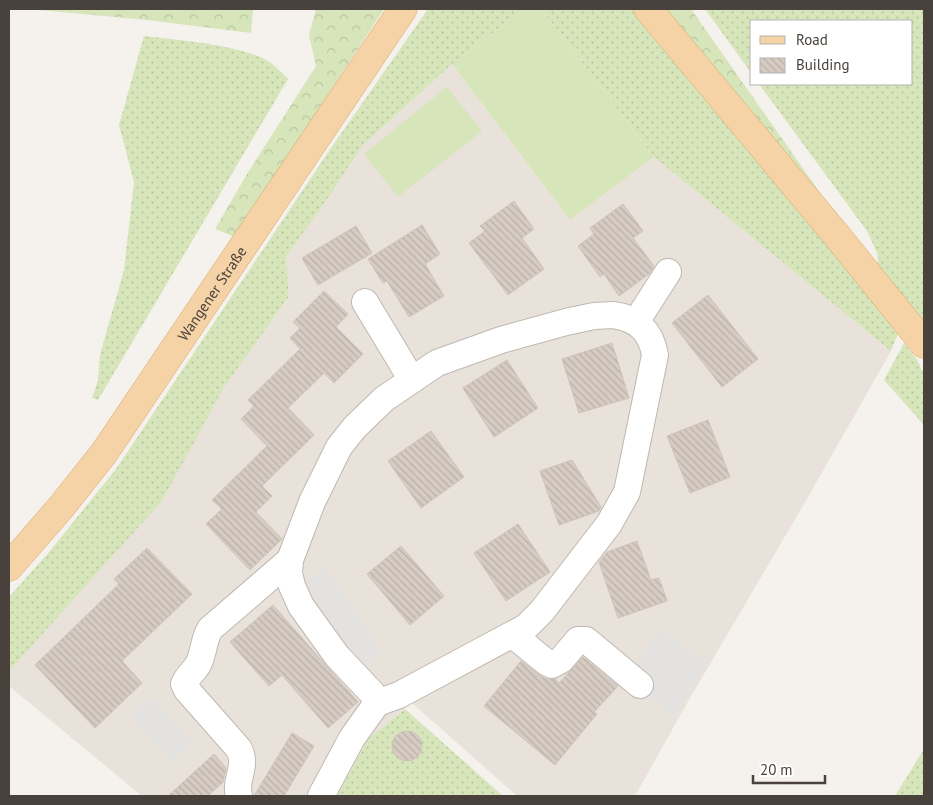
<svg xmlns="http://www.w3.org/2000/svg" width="933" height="805" viewBox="0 0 933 805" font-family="'PT Sans',sans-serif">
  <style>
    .residential { fill: #e8e2db }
    .grass { fill: url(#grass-dots) }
    .forest { fill: url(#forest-crowns) }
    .garden { fill: #d7e5ba }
    .parking { fill: #e4e2e0 }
    .building { fill: url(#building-back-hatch); stroke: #d0c3b7 }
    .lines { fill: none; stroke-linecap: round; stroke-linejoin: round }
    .minor-casing { stroke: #c0b8b0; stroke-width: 28 }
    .major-casing { stroke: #d9ae76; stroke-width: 29 }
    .minor { stroke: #fff; stroke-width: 26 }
    .major { stroke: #f5d3a6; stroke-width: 28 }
    .labels { text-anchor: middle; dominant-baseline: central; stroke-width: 5; stroke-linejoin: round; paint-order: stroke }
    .street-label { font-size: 15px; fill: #49413b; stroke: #fff }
  </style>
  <defs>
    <pattern id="grass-dots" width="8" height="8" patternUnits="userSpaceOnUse" patternTransform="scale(1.25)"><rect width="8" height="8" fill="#d7e5ba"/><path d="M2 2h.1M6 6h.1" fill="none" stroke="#bac6a1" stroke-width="1.8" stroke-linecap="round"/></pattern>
    <pattern id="forest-crowns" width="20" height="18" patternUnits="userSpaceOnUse" patternTransform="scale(1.25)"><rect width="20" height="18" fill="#d7e5ba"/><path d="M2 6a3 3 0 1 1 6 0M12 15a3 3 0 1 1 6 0" fill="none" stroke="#bac6a1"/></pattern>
    <pattern id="building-back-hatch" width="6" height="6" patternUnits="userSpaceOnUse" patternTransform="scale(1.25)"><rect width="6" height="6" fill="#d6ccc3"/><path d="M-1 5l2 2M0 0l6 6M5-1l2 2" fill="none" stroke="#b9b0a8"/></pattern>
  </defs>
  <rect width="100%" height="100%" fill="#f5f1ed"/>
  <polygon class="residential" points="452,64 570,220 654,157 891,351 804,504 690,698 635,796 517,796 412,703 369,738 337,796 142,796 9,686 9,671 289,298 286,257 333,191 362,146"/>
  <g class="grass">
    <polygon points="428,9 525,9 452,64 362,146 333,191 286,257 289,297 224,387 162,501 9,671 9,597 50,551 116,469 331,148"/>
    <polygon points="541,9 637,9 899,331 891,351 654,157"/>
    <polygon points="705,9 924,9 924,328 877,272 878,255 867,231 759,84 912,84 912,21 752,21 752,74"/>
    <path d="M144,36C176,40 246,45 271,63C277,68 283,74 288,79L98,400L92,398L98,380L100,355L124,270L134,182L119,125Z"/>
    <polygon points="904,343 916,358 924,374 924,425 884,380"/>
    <polygon points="405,709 503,796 337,796 369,738"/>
    <polygon points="924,749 924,796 895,796"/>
  </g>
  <g class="forest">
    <polygon points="29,9 253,9 251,33 147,20"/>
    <polygon points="316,9 384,9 235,237 215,229 247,174 316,66 309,35"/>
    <polygon points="663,9 691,9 823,197 819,200"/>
  </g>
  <g class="garden">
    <polygon points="525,9 541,9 654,157 570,220 452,64"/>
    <polygon points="447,87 482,131 398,197 364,154"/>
  </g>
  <g class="parking">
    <polygon points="326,568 382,653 361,667 304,583"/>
    <polygon points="660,629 706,663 674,718 626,677"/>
    <polygon points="151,698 193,742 172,762 130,717"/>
  </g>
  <g class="building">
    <polygon points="514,201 534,229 522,238 544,269 508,295 469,243 485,231 480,226"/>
    <polygon points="623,204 643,231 633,238 654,266 649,274 619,296 604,274 600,277 578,246 594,234 590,228"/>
    <polygon points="422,225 440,254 425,264 444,296 409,317 387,281 383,283 368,259"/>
    <polygon points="356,226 372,253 318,285 302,258"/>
    <polygon points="324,291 348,314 336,327 363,354 334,383 324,373 288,408 314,435 262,486 272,496 256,512 282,539 250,570 206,524 222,509 212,500 267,446 241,419 254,406 248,400 300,349 290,338 300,328 293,322"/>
    <polygon points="708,295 758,359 722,387 672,323"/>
    <polygon points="612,343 629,398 579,413 562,359"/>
    <polygon points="507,360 538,408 494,437 463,388"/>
    <polygon points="708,420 730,477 690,493 667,436"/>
    <polygon points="431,431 464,477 421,508 388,461"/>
    <polygon points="572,460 601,507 599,511 559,525 540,471"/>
    <polygon points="518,524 550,572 506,601 474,553"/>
    <polygon points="637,541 651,580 659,578 667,601 618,618 599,562 607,552"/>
    <polygon points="401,546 444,596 410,625 367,574"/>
    <polygon points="147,548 192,594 122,661 142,683 95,728 35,665 119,584 114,579"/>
    <polygon points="273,605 358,702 328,728 282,675 269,686 230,642"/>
    <polygon points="583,657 618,686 594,712 597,714 555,765 484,706 521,661 539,675 546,679 555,679 559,683"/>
    <circle cx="407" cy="746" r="15"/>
    <polygon points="292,733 314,746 284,796 254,796"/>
    <polygon points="214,754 226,768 223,782 208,796 168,796"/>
  </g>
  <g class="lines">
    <defs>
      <g id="minor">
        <polyline points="365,302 412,380"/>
        <path d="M613,315C637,318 651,331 655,355L627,492L609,524L542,611L526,627L399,695L377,703L372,693L337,656L301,606L292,586L289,573L290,560L312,502L339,447L355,427L384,399L437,363L501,340L566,322L594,316Z"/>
        <polyline points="636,322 668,272"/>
        <polyline points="513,635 546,662 552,665 561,660 578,640 586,640 640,685"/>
        <path d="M239,796C234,779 248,767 239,749L187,690L184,684C188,674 197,670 200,660C204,650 204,639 210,629L290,560"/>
        <polyline points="321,796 352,738 377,703"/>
      </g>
      <g id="major">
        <polyline points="648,9 838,237 924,344"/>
        <path id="s1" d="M9,567L62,506L104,453L403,9"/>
      </g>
    </defs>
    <use href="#minor" class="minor-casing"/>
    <use href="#major" class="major-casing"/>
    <use href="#minor" class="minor"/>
    <use href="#major" class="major"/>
  </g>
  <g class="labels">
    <g class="street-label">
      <text stroke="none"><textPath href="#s1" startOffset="341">Wangener Straße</textPath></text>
    </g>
  </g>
  <rect width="933" height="805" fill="none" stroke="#49413b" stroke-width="20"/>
  <rect x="750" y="20" width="162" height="65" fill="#ffffff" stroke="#b6b3b1"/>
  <rect x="760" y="36" width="25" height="8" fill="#f5d3a6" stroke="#b6b3b1"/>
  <text x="796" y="45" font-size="15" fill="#49413b">Road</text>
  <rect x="760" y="58" width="25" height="15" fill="url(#building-back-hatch)" stroke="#b6b3b1"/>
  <text x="796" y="70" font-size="15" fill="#49413b">Building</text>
  <path d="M753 775v8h72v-8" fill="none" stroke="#49413b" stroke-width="2.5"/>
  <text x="760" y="775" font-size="15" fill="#49413b" stroke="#ffffff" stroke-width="4" paint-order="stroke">20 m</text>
</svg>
